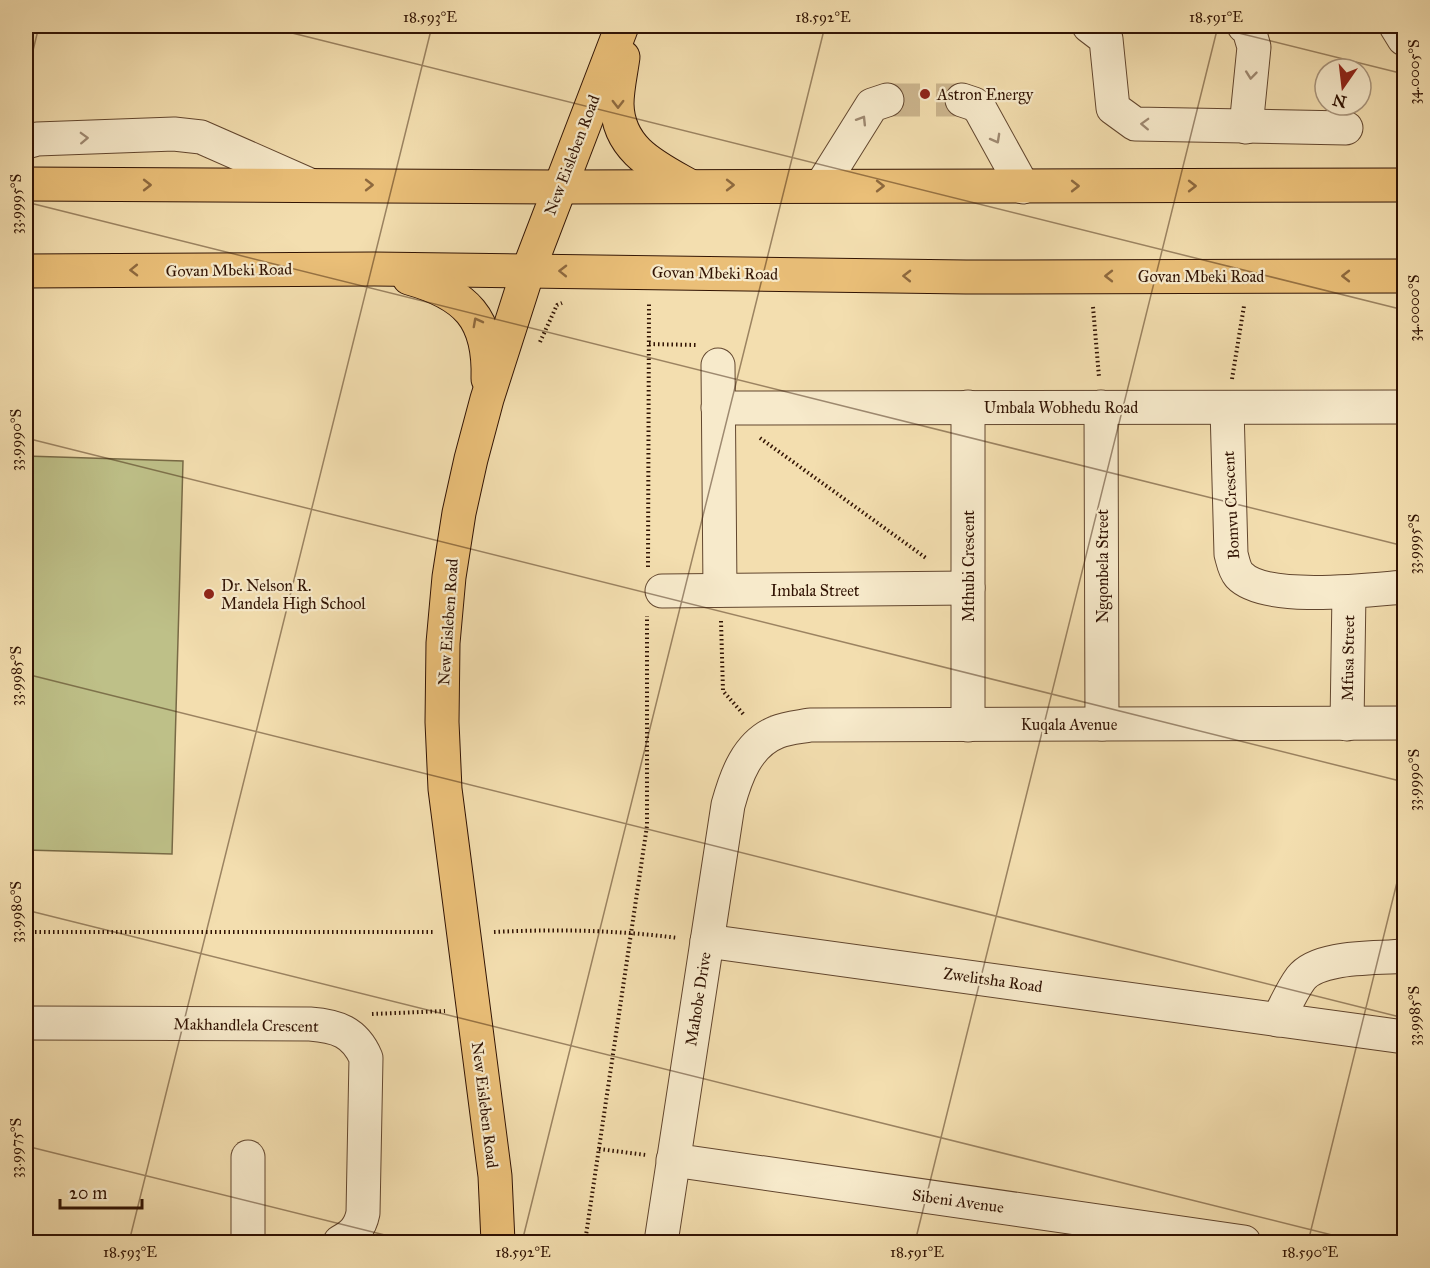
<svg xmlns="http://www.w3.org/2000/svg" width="1430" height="1268" viewBox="0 0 1430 1268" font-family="'IM FELL Great Primer',serif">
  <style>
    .green { fill: #bec088; stroke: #786a46; stroke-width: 1.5 }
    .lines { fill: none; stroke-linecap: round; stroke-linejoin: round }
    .minor-tunnel { stroke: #ccb58d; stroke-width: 33; stroke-dasharray: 33 16; stroke-linecap: butt }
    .minor-casing { stroke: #62462e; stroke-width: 35 }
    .major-casing { stroke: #311303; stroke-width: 35 }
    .path { stroke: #311303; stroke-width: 4; stroke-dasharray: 1.5 3; stroke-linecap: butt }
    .minor { stroke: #f7eacb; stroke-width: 33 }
    .major { stroke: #eabf78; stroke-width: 33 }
    .oneway { stroke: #9e8971 }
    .oneway2 { stroke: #8e693e }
    .ticks { fill: none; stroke: #311303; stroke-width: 1.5; stroke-opacity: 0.45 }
    .poi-dot { fill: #8f2418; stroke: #f7eacb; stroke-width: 2 }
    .labels { text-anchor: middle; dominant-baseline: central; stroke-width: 4.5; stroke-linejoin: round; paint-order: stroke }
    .poi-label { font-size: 16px; fill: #311303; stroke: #f7eacb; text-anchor: start }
    .street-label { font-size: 16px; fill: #311303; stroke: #f7eacb }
    .neatline { fill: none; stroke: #311303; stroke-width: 2 }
    .ticks-label { font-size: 15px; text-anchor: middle; fill: #311303 }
  </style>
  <rect width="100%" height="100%" fill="#f3deaf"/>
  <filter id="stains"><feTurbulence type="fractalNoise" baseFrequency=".00333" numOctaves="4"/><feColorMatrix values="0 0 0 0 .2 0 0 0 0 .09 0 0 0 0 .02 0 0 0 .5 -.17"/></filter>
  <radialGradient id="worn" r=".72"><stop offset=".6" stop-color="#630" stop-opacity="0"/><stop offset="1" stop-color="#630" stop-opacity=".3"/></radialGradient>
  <polygon class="green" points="26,456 183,461 172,854 26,850"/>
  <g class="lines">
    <polyline class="minor-tunnel" points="887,100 962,100"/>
    <defs>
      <g id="minor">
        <polyline points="1089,26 1106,39 1113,108 1135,124 1346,128"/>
        <polyline points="1244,26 1249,30 1254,47 1246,127"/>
        <polyline points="1396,26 1404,39"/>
        <polyline points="962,100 974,104 980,109 1023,187"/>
        <polyline points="26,142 37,139 174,134 201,137 310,185"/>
        <polyline points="822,185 872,105 887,100"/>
        <polyline points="718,365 720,590"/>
        <polyline points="1101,407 1102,724"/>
        <polyline points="718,408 1404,407"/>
        <path d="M1227,408L1231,554C1233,561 1234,569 1239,575C1265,603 1368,590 1404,587"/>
        <polyline points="662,591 968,588"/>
        <polyline points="1347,724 1349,592"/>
        <polyline points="968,725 968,407"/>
        <polyline points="707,941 1404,1037"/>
        <path d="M1278,1020C1285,1006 1292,990 1301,978C1319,955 1377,959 1404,956"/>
        <path d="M26,1023L310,1024C337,1026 355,1032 366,1058L363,1213C360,1228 353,1235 340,1242"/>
        <polyline points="673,1160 1244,1242"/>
        <polyline points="248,1242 248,1157"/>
        <path d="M661,1242L728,805C736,776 747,744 777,732C786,728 799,727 810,725L1404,723"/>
      </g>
      <g id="major">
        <path d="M623,57C621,72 617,89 617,104C618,149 654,166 688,185"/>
        <polyline points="26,184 559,187 1404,185"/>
        <polyline points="26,271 374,269 966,277 1404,276"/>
        <path d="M409,278C466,294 490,318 488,379"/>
        <polyline points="498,1242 495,1176 445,789 442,722 443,643 449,577 459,513 471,459 487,399 528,271 622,26"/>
      </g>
    </defs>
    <use href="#minor" class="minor-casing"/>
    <use href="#major" class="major-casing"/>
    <g class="path">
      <polyline points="1093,307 1099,377"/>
      <polyline points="540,342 557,305 562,303"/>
      <polyline points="649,344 696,345"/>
      <polyline points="1232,379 1244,306"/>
      <polyline points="760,438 926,558"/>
      <polyline points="648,567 649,304"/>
      <polyline points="721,621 723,691 745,716"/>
      <polyline points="26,932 433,932"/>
      <path d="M494,932C556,929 617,930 678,938"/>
      <polyline points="372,1014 445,1011"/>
      <polyline points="599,1149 646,1155"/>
      <polyline points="585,1242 647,826 647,616"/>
    </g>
    <use href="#minor" class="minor"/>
    <use href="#major" class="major"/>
  </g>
  <defs><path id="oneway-chevron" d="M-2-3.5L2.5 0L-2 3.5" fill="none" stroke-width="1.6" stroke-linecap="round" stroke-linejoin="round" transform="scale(1.5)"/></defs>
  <g class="oneway">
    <use href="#oneway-chevron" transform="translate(1251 75) rotate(96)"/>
    <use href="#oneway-chevron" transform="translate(862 120) rotate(-58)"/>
    <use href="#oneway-chevron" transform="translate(1145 124) rotate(-178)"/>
    <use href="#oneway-chevron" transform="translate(84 138) rotate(-2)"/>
    <use href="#oneway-chevron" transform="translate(996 139) rotate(61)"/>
  </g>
  <g class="oneway2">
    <use href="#oneway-chevron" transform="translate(618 104) rotate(90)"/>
    <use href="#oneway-chevron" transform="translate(147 185)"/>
    <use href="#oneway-chevron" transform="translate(369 185)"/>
    <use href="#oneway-chevron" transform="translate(730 185)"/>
    <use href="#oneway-chevron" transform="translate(880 186)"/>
    <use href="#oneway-chevron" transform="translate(1075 186)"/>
    <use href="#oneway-chevron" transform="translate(1192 186)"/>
    <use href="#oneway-chevron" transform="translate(134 270) rotate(179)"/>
    <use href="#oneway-chevron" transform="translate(563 271) rotate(-179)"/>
    <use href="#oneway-chevron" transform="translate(907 276) rotate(-179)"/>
    <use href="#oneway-chevron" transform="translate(1109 276) rotate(180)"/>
    <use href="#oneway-chevron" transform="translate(1346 276) rotate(180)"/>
    <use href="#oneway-chevron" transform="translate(477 322) rotate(-118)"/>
  </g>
  <path class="ticks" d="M264,26L1404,310M1210,26L1404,74M26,79L39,26M26,202L1404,546M26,438L1404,782M26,674L1404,1018M26,910L1360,1242M26,1146L413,1242M129,1242L432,26M522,1242L825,26M915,1242L1218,26M1308,1242L1404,854"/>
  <g class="poi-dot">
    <circle cx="925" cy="94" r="6"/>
    <circle cx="209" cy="594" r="6"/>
  </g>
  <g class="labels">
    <g class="poi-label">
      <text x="937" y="94">Astron Energy</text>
      <text x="221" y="585">Dr. Nelson R.<tspan x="221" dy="18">Mandela High School</tspan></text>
    </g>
    <g class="street-label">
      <text transform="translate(572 155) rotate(-69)">New Eisleben Road</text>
      <text transform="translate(229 270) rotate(-1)">Govan Mbeki Road</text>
      <text transform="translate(715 273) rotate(1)">Govan Mbeki Road</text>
      <text x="1201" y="276">Govan Mbeki Road</text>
      <text x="1061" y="407">Umbala Wobhedu Road</text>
      <text transform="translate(1231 505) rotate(-93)">Bomvu Crescent</text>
      <text transform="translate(968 566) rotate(-90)">Mthubi Crescent</text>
      <text transform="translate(1102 566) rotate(-90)">Ngqonbela Street</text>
      <text x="815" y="590">Imbala Street</text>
      <text transform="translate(448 622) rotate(-86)">New Eisleben Road</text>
      <text transform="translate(1348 658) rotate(-89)">Mfusa Street</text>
      <text x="1069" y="724">Kuqala Avenue</text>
      <text transform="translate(993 980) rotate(8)">Zwelitsha Road</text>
      <text transform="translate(698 999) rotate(-81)">Mahobe Drive</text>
      <text transform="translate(246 1025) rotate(1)">Makhandlela Crescent</text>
      <text transform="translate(485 1105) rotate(83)">New Eisleben Road</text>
      <text transform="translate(958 1201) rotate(8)">Sibeni Avenue</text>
    </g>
  </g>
  <rect width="1430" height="1268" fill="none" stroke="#f3deaf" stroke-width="66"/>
  <g transform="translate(1343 87) rotate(194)"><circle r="28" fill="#f7eacb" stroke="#a8947b" stroke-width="1.5"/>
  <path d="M0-4.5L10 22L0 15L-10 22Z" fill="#8f2418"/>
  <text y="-9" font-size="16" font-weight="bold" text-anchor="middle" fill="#311303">N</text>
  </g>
  <path d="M60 1199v9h82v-9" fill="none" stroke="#311303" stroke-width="3"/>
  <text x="69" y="1199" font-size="18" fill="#311303" stroke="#f7eacb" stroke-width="4.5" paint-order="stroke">20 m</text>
  <rect x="33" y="33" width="1364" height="1202" class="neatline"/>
  <g class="ticks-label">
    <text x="430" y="22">18.593°E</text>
    <text x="823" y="22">18.592°E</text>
    <text x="1216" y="22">18.591°E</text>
    <text transform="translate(1414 72) rotate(-90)" y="5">34.0005°S</text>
    <text transform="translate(16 204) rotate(-90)" y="5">33.9995°S</text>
    <text transform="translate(1414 308) rotate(-90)" y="5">34.0000°S</text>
    <text transform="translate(16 440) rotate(-90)" y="5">33.9990°S</text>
    <text transform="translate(1414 544) rotate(-90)" y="5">33.9995°S</text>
    <text transform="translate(16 676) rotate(-90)" y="5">33.9985°S</text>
    <text transform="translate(1414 780) rotate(-90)" y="5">33.9990°S</text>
    <text transform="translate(16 912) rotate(-90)" y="5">33.9980°S</text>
    <text transform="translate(1414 1016) rotate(-90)" y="5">33.9985°S</text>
    <text transform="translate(16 1148) rotate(-90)" y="5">33.9975°S</text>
    <text x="130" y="1257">18.593°E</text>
    <text x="523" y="1257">18.592°E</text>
    <text x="917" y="1257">18.591°E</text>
    <text x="1310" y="1257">18.590°E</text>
  </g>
  <rect width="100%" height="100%" filter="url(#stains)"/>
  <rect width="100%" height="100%" fill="url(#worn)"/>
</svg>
